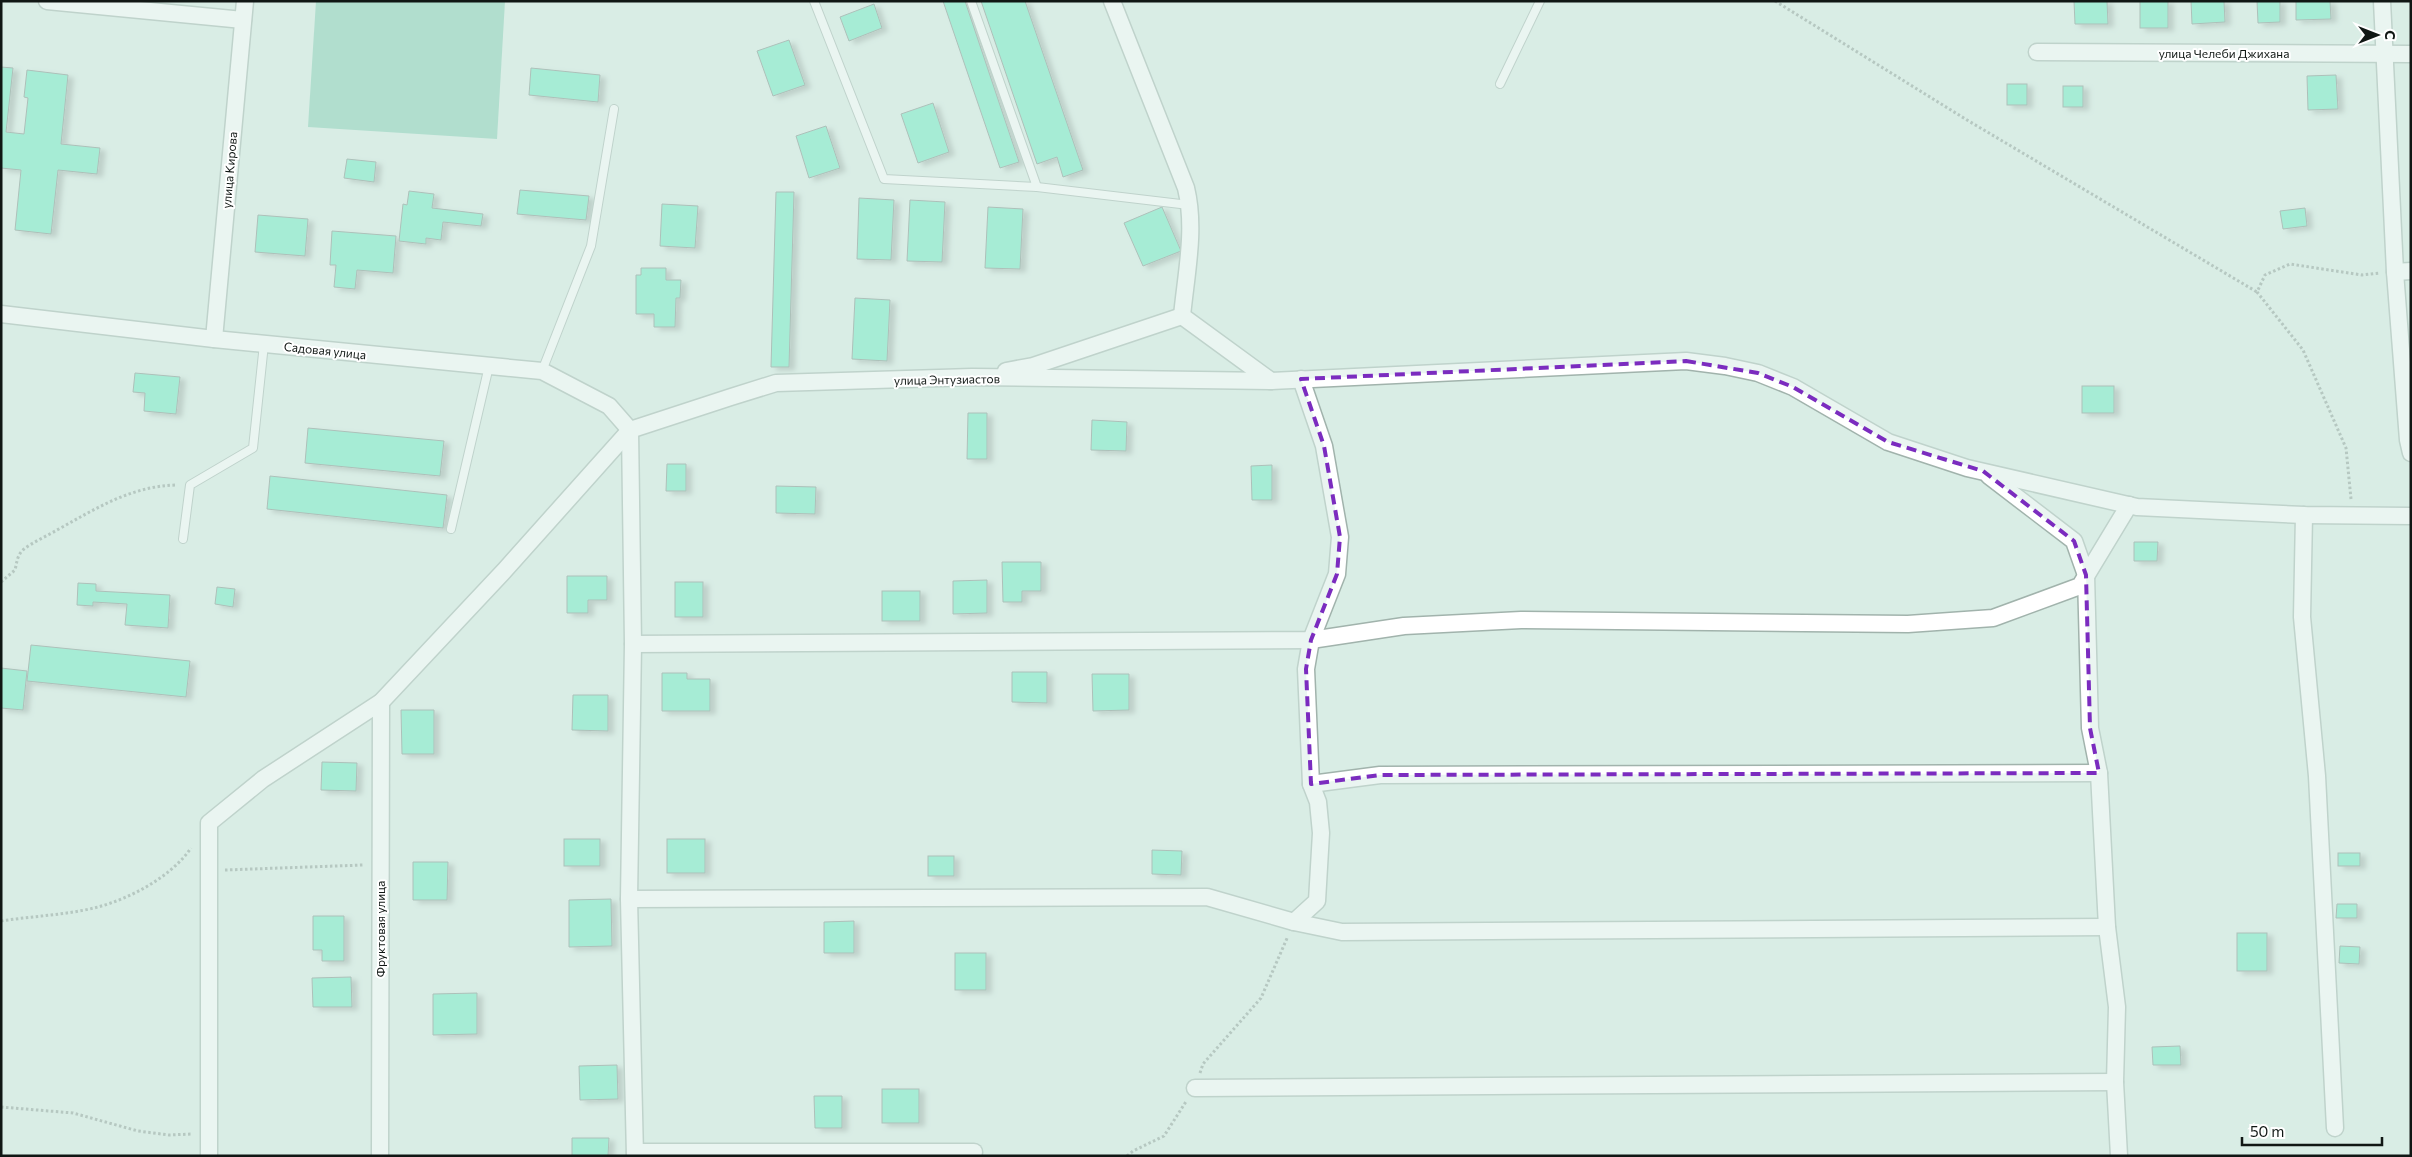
<svg xmlns="http://www.w3.org/2000/svg" width="2412" height="1157" viewBox="0 0 2412 1157" font-family="Commissioner,sans-serif">
  <style>
    .green { fill: #81ccb2 }
    .building { fill: #69eac2; stroke: #798b84; filter: url(#shadow) }
    .lines { fill: none; stroke-linecap: round; stroke-linejoin: round }
    .service-casing { stroke: #a1b3ac; stroke-width: 10 }
    .minor-casing { stroke: #a1b3ac; stroke-width: 19 }
    .path { stroke: #8c9b95; stroke-width: 3; stroke-dasharray: 2.5 2.5; stroke-linecap: butt }
    .service { stroke: #fff; stroke-width: 8 }
    .minor { stroke: #fff; stroke-width: 16 }
    .marked { fill: none; stroke: #7b2cbf; stroke-width: 4; stroke-dasharray: 10 6; stroke-linejoin: round }
    .labels { text-anchor: middle; dominant-baseline: central; stroke-width: 4; stroke-linejoin: round; paint-order: stroke }
    .street-label { font-size: 12px; fill: #101714; stroke: #fff }
  </style>
  <defs>
    <filter id="shadow"><feDropShadow dx="5.5" dy="3" stdDeviation="2.5" flood-color="#0004"/></filter>
  </defs>
  <rect width="100%" height="100%" fill="#d9ede5"/>
  <polygon class="green" points="316,1 505,1 497,139 308,127"/>
  <g class="building">
    <polygon points="943,1 965,1 1019,162 1000,168"/>
    <polygon points="981,1 1025,1 1083,170 1063,177 1057,157 1037,164"/>
    <polygon points="2074,1 2107,1 2108,24 2075,24"/>
    <rect x="2140" y="1" width="28" height="27"/>
    <polygon points="2191,1 2224,1 2225,22 2192,24"/>
    <polygon points="2257,1 2280,1 2280,22 2258,23"/>
    <polygon points="2296,1 2330,1 2331,19 2296,20"/>
    <polygon points="874,4 882,28 849,41 840,17"/>
    <polygon points="789,40 805,85 773,96 757,51"/>
    <polygon points="1,67 13,68 6,132 24,134 28,98 24,97 27,70 68,75 61,144 100,148 97,174 58,170 51,234 15,230 21,170 1,168"/>
    <polygon points="531,68 600,75 598,102 529,95"/>
    <polygon points="2336,75 2338,109 2308,110 2307,76"/>
    <rect x="2007" y="84" width="20" height="21"/>
    <rect x="2063" y="86" width="20" height="21"/>
    <polygon points="933,103 949,152 918,163 901,114"/>
    <polygon points="826,126 840,168 809,178 796,136"/>
    <polygon points="347,159 376,162 374,182 344,178"/>
    <polygon points="520,190 589,196 586,220 517,214"/>
    <polygon points="409,191 434,194 432,208 483,214 481,226 443,222 441,240 426,238 426,244 399,241 403,204 407,205"/>
    <polygon points="776,192 794,192 789,367 771,367"/>
    <polygon points="859,198 894,200 891,260 857,259"/>
    <polygon points="910,200 945,202 942,262 907,261"/>
    <polygon points="662,204 698,206 695,248 660,246"/>
    <polygon points="988,207 1023,209 1020,269 985,268"/>
    <polygon points="1162,207 1181,251 1143,266 1124,223"/>
    <polygon points="2305,208 2307,226 2283,229 2280,211"/>
    <polygon points="258,215 308,219 305,256 255,252"/>
    <polygon points="332,231 396,236 393,273 357,270 355,289 334,287 336,265 330,265"/>
    <polygon points="641,268 666,268 666,280 681,280 680,298 676,298 675,327 654,327 654,314 636,314 636,275 641,275"/>
    <polygon points="855,298 890,300 887,361 852,359"/>
    <polygon points="135,373 180,377 176,414 144,411 145,393 133,392"/>
    <rect x="2082" y="386" width="32" height="27"/>
    <polygon points="968,413 987,413 987,459 967,459"/>
    <polygon points="1092,420 1127,422 1126,451 1091,450"/>
    <polygon points="308,428 444,441 440,476 305,463"/>
    <polygon points="667,464 686,464 686,491 666,491"/>
    <polygon points="1272,465 1272,500 1252,500 1251,466"/>
    <polygon points="270,476 447,495 443,528 267,509"/>
    <polygon points="776,486 816,487 815,514 776,513"/>
    <polygon points="2134,542 2158,542 2157,561 2134,561"/>
    <polygon points="1002,562 1041,562 1041,591 1022,591 1022,602 1003,602"/>
    <polygon points="567,576 607,576 607,600 588,600 588,613 567,613"/>
    <polygon points="987,580 987,613 953,614 953,581"/>
    <rect x="675" y="582" width="28" height="35"/>
    <polygon points="78,583 96,584 96,591 170,595 168,628 125,625 127,604 93,602 93,606 77,605"/>
    <polygon points="217,587 235,589 233,607 215,604"/>
    <rect x="882" y="591" width="38" height="30"/>
    <polygon points="31,645 190,661 186,697 27,681"/>
    <polygon points="1,668 27,671 23,710 1,708"/>
    <polygon points="1012,672 1047,672 1047,703 1012,702"/>
    <polygon points="662,673 687,673 687,679 710,679 710,711 662,711"/>
    <polygon points="1092,674 1129,674 1129,710 1093,711"/>
    <polygon points="573,695 608,695 608,731 572,730"/>
    <polygon points="401,710 434,710 434,754 402,754"/>
    <polygon points="322,762 357,763 356,791 321,790"/>
    <rect x="564" y="839" width="36" height="27"/>
    <rect x="667" y="839" width="38" height="34"/>
    <polygon points="1152,850 1182,851 1181,875 1152,874"/>
    <rect x="2338" y="853" width="22" height="13"/>
    <rect x="928" y="856" width="26" height="20"/>
    <polygon points="413,862 448,862 447,900 413,900"/>
    <polygon points="611,899 612,946 569,947 569,900"/>
    <polygon points="2337,904 2357,904 2357,918 2336,918"/>
    <polygon points="313,916 344,916 344,961 322,961 322,950 313,950"/>
    <polygon points="854,921 854,953 824,953 824,922"/>
    <rect x="2237" y="933" width="30" height="38"/>
    <polygon points="2340,946 2360,947 2359,964 2339,963"/>
    <rect x="955" y="953" width="31" height="37"/>
    <polygon points="351,977 352,1007 313,1007 312,978"/>
    <polygon points="477,993 477,1034 433,1035 433,994"/>
    <polygon points="2180,1046 2181,1065 2153,1065 2152,1047"/>
    <polygon points="617,1065 618,1099 580,1100 579,1066"/>
    <rect x="882" y="1089" width="37" height="34"/>
    <polygon points="814,1096 842,1096 842,1128 815,1128"/>
    <polygon points="572,1138 609,1138 608,1156 572,1156"/>
  </g>
  <g class="lines">
    <defs>
      <g id="service">
        <polyline points="814,1 884,179 1037,187 971,1"/>
        <polyline points="1500,84 1540,1"/>
        <polyline points="1037,187 1189,205"/>
        <polyline points="542,371 591,246 614,109"/>
        <polyline points="451,529 489,366"/>
        <polyline points="183,539 190,485 253,448 264,344"/>
      </g>
      <g id="minor">
        <polyline points="47,1 243,20"/>
        <path d="M1112,1L1186,188C1196,229 1186,274 1182,316L1271,381"/>
        <polyline points="2382,1 2395,272 2408,440 2411,453"/>
        <polyline points="2037,52 2411,54"/>
        <polyline points="2395,272 2411,271"/>
        <polyline points="1,314 214,339 542,371 609,406 630,430"/>
        <polyline points="214,339 245,1"/>
        <polyline points="1006,371 1033,366 1182,316"/>
        <polyline points="630,430 633,644 629,899 635,1156"/>
        <polyline points="1989,476 2074,541 2086,575 2090,728 2099,773 2107,927 2117,1007 2115,1082 2119,1156"/>
        <polyline points="2304,515 2302,617 2317,776 2335,1128"/>
        <polyline points="633,644 1311,640 1404,626 1521,620 1908,624 1993,618 2080,586 2129,505"/>
        <polyline points="1311,784 1380,775 2099,773"/>
        <polyline points="629,899 1207,897 1294,922 1342,932 2107,927"/>
        <polyline points="1294,922 1317,901 1321,833 1318,802 1311,784 1306,669 1311,640 1337,574 1340,537 1324,446 1301,379"/>
        <polyline points="1195,1088 2115,1082"/>
        <polyline points="635,1152 974,1152"/>
        <polyline points="209,1156 209,823 263,779 381,702 504,571 630,430 731,397 776,383 972,377 1271,381 1686,361 1725,366 1758,373 1793,387 1888,442 1967,468 2137,507 2304,515 2411,516"/>
        <polyline points="380,1156 381,702"/>
      </g>
    </defs>
    <use href="#service" class="service-casing"/>
    <use href="#minor" class="minor-casing"/>
    <g class="path">
      <polyline points="1775,1 1967,120 2257,292"/>
      <polyline points="2351,499 2346,448 2303,350 2257,292 2265,275 2290,264 2362,275 2380,273"/>
      <path d="M1,582L15,570C17,562 17,555 24,549C33,542 47,536 57,530C97,508 131,486 177,485"/>
      <polyline points="225,870 363,865"/>
      <path d="M1,921C33,916 67,915 98,907C131,898 171,877 191,848"/>
      <polyline points="1200,1073 1203,1064 1261,998 1288,936"/>
      <polyline points="1,1107 73,1113 138,1131 169,1135 193,1134"/>
      <polyline points="1127,1156 1133,1151 1164,1136 1187,1100"/>
    </g>
    <use href="#service" class="service"/>
    <use href="#minor" class="minor"/>
  </g>
  <path d="M0 0H2412V1157H0ZM1686,361L1758,373L1793,387L1888,442L1983,471L2074,541L2086,575L2090,728L2099,773L1380,775L1311,784L1306,669L1311,640L1337,574L1340,537L1324,446L1301,379Z" fill="#d9ede5" fill-opacity=".55" fill-rule="evenodd"/>
  <path class="marked" d="M1686,361L1758,373L1793,387L1888,442L1983,471L2074,541L2086,575L2090,728L2099,773L1380,775L1311,784L1306,669L1311,640L1337,574L1340,537L1324,446L1301,379Z"/>
  <g class="labels">
    <g class="street-label">
      <text x="2224" y="53">улица Челеби Джихана</text>
      <text transform="translate(229 170) rotate(-85)">улица Кирова</text>
      <text transform="translate(325 350) rotate(6)">Садовая улица</text>
      <text transform="translate(947 379) rotate(-1)">улица Энтузиастов</text>
      <text transform="translate(380 929) rotate(-90)">Фруктовая улица</text>
    </g>
  </g>
  <rect width="2412" height="1157" fill="none" stroke="#101714" stroke-width="5"/>
  <g transform="translate(2377 35) rotate(90)" stroke="#ffffff" stroke-width="4" paint-order="stroke">
  <path d="M0-4L9 19L0 12L-9 19Z" fill="#101714"/>
  <text y="-8" font-size="14" font-weight="bold" text-anchor="middle" fill="#101714">С</text>
  </g>
  <path d="M2242 1137v8h140v-8" fill="none" stroke="#101714" stroke-width="2.5"/>
  <text x="2250" y="1137" font-size="15" fill="#101714" stroke="#ffffff" stroke-width="4" paint-order="stroke">50 m</text>
</svg>
